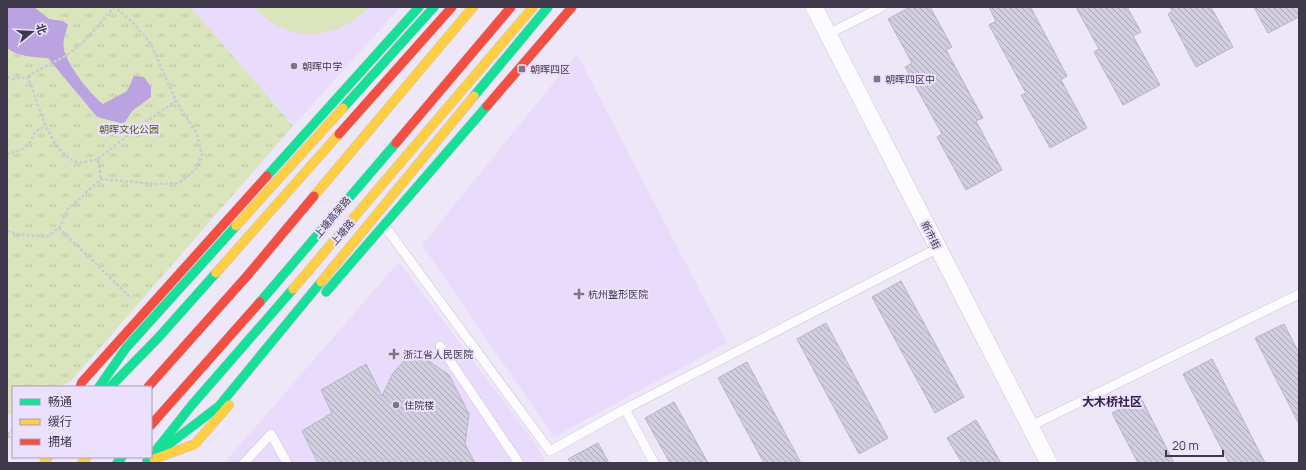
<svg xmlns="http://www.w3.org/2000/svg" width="1306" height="470" viewBox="0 0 1306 470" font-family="Manrope,'Noto Sans SC',sans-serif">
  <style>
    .built { fill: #e8dbfc }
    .grass { fill: url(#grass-tufts) }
    .garden { fill: #dae5bd }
    .water { fill: #bba2e0 }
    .building { fill: url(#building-back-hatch); stroke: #b7b5c5 }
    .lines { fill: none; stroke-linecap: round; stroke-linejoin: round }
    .lane-casing { stroke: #cac4d5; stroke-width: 10 }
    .street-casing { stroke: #cac4d5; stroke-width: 18 }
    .fast-casing { stroke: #cac4d5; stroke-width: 10 }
    .slow-casing { stroke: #cac4d5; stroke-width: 10 }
    .jam-casing { stroke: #cac4d5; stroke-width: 10 }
    .path { stroke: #cccad2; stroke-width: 2.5; stroke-dasharray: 3 2; stroke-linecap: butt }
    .lane { stroke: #fcfbfe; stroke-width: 9 }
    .street { stroke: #fcfbfe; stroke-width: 17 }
    .fast { stroke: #16e098; stroke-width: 9 }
    .slow { stroke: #ffcf43; stroke-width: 9 }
    .jam { stroke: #f24e42; stroke-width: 9 }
    .poi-dot { fill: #7d7688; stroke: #ebe1fe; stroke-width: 1.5 }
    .labels { text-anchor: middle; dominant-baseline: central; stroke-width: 4; stroke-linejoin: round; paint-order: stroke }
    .poi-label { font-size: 10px; fill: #40394c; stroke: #ebe1fe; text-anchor: start }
    .park-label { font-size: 10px; fill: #4c5c1c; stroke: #ebe1fe }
    .street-label { font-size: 10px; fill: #40394c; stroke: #ebe1fe }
    .quarter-label { font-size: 12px; font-weight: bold; fill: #332349; stroke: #ebe1fe }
  </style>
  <defs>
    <pattern id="grass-tufts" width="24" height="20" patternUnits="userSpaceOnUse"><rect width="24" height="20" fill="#dae5bd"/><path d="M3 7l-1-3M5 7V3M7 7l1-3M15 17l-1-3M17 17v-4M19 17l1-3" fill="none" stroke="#bcc5a4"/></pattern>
    <pattern id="building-back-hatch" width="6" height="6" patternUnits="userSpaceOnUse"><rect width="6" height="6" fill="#d1cedf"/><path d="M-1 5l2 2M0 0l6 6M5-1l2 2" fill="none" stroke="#aba8b7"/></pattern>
  </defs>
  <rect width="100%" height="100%" fill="#ede7f8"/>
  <g class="built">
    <polygon points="191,7 400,7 293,126"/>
    <polygon points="577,54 727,343 554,437 422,245"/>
    <polygon points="399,262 537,446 546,463 224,463"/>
  </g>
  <polygon class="grass" points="7,7 191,7 293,126 71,381 60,387 13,387 13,412 7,415"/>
  <path class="garden" d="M255,7H369C344,35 302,43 271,22C265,18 260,12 255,7Z"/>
  <path class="water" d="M7,7H34L49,19L63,21L68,25C66,32 62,41 64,49C67,65 90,94 103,104L127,91L134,76L144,77L151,87V97L132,111L124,124L97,117L48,58C34,57 18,57 7,48Z"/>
  <g class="building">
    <polygon points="910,7 930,7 952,47 946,50 983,118 976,121 1002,170 966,190 937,137 942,134 905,67 912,63 888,19"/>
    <polygon points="989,7 1034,7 1031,8 1067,76 1061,80 1087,128 1050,148 1021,95 1026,93 989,25 996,21"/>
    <polygon points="1076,7 1127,7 1141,32 1133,36 1160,85 1123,105 1094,52 1099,49"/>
    <polygon points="1170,7 1211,7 1233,47 1196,67 1168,14 1172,11"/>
    <polygon points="1254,7 1299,7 1299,17 1268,33"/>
    <polygon points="901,281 964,397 935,413 872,297"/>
    <polygon points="826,323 888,438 859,454 797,339"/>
    <polygon points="1284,324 1299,353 1299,424 1255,338"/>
    <polygon points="423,357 449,375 469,414 465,444 475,463 318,463 302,431 332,413 321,390 366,364 382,396 393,373 406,359"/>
    <polygon points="1212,359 1265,463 1229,463 1183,374"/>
    <polygon points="747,362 801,463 764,463 718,378"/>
    <polygon points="1141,398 1174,463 1138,463 1112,413"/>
    <polygon points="674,402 708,463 670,463 645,418"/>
    <polygon points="976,420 1001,463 962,463 947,438"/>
    <polygon points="598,443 609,463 571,463 568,459"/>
  </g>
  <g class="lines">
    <defs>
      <g id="lane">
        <polyline points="828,34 882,7"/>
        <polyline points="384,225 550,451 625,409 938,248"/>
        <polyline points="440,346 519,463"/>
        <polyline points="625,409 654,463"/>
        <polyline points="1029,427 1299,294"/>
        <polyline points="244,463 271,434 287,463"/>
      </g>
      <polyline id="street" points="814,7 1049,463"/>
      <g id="fast">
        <polyline points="474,96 548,7"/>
        <polyline points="343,108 434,7"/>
        <polyline points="267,176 419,7"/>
        <polyline points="326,292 487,106"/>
        <polyline points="260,302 396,143"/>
        <polyline points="99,387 126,348 236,226"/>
        <polyline points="110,387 158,338 216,273"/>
        <polyline points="157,449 191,406 293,289"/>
        <polyline points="147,461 219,406 321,282"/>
        <polyline points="117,463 122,457"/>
      </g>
      <g id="slow">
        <polyline points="314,196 473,7"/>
        <polyline points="236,226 343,108"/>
        <polyline points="216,273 339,134"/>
        <polyline points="321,282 474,96"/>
        <polyline points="293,289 533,7"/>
        <polyline points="154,459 195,444 229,405"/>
        <polyline points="44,463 48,457"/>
        <polyline points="82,463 87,457"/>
      </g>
      <g id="jam">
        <polyline points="487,106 572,7"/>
        <polyline points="339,134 452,7"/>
        <polyline points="396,143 511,7"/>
        <polyline points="80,387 82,382 267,176"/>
        <polyline points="148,387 247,276 314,196"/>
        <polyline points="151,425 260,302"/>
      </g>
    </defs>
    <use href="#lane" class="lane-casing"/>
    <use href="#street" class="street-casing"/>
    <use href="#fast" class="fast-casing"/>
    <use href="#slow" class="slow-casing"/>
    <use href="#jam" class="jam-casing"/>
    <g class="path">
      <path d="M7,77L13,79L28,77C37,100 50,154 77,162C82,164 92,160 98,159L101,179"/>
      <path d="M28,77C40,67 55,63 68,54C86,42 100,23 114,7"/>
      <polyline points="7,154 21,150 29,144 35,132 46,125"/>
      <polyline points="98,159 141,125 176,101 151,44 133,23 115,7"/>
      <polyline points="59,228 131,298"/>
      <polyline points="7,231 18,234 46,237 59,228 68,209 101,179 157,184 179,183 196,169 202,155 197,134 176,101"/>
      <polyline points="13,429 7,435 13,440"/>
    </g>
    <use href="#lane" class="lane"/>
    <use href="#street" class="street"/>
    <use href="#fast" class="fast"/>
    <use href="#slow" class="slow"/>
    <use href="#jam" class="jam"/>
  </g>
  <g class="poi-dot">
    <circle cx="294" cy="66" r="4"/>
    <rect x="518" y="65" width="8" height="8" rx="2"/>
    <rect x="873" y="75" width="8" height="8" rx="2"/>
    <path d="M577 288h4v4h4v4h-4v4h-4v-4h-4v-4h4z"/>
    <path d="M392 348h4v4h4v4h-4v4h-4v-4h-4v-4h4z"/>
    <circle cx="396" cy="405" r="4"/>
  </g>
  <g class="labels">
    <g class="poi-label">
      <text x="302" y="66">朝晖中学</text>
      <text x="530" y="69">朝晖四区</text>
      <text x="885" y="79">朝晖四区中</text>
      <text x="588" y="294">杭州整形医院</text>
      <text x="403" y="354">浙江省人民医院</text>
      <text x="404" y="405">住院楼</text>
    </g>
    <g class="park-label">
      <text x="129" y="129">朝晖文化公园</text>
    </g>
    <g class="street-label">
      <text transform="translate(332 217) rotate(-50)">上塘高架路</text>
      <text transform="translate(342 232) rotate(-49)">上塘路</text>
      <text transform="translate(931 235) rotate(63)">新市街</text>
    </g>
    <g class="quarter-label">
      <text x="1112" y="401">大木桥社区</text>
    </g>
  </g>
  <rect width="1306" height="470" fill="none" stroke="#40394c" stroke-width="16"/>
  <rect x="12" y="386" width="140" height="72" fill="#ebe1fe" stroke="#a79eb7"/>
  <rect x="20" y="399" width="20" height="6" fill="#16e098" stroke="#a79eb7"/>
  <text x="48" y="406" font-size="12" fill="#40394c">畅通</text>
  <rect x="20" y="419" width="20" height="6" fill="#ffcf43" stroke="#a79eb7"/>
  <text x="48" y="426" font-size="12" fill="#40394c">缓行</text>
  <rect x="20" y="439" width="20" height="6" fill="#f24e42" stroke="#a79eb7"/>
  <text x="48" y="446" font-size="12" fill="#40394c">拥堵</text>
  <g transform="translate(32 32) rotate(72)" stroke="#ebe1fe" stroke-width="3" paint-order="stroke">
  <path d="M0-3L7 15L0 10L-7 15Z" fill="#40394c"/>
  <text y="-6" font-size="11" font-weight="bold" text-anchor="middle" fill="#40394c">北</text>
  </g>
  <path d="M1166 450v6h57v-6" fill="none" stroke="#40394c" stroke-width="2"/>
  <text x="1172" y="450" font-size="12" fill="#40394c" stroke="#ebe1fe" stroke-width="3" paint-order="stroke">20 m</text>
</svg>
